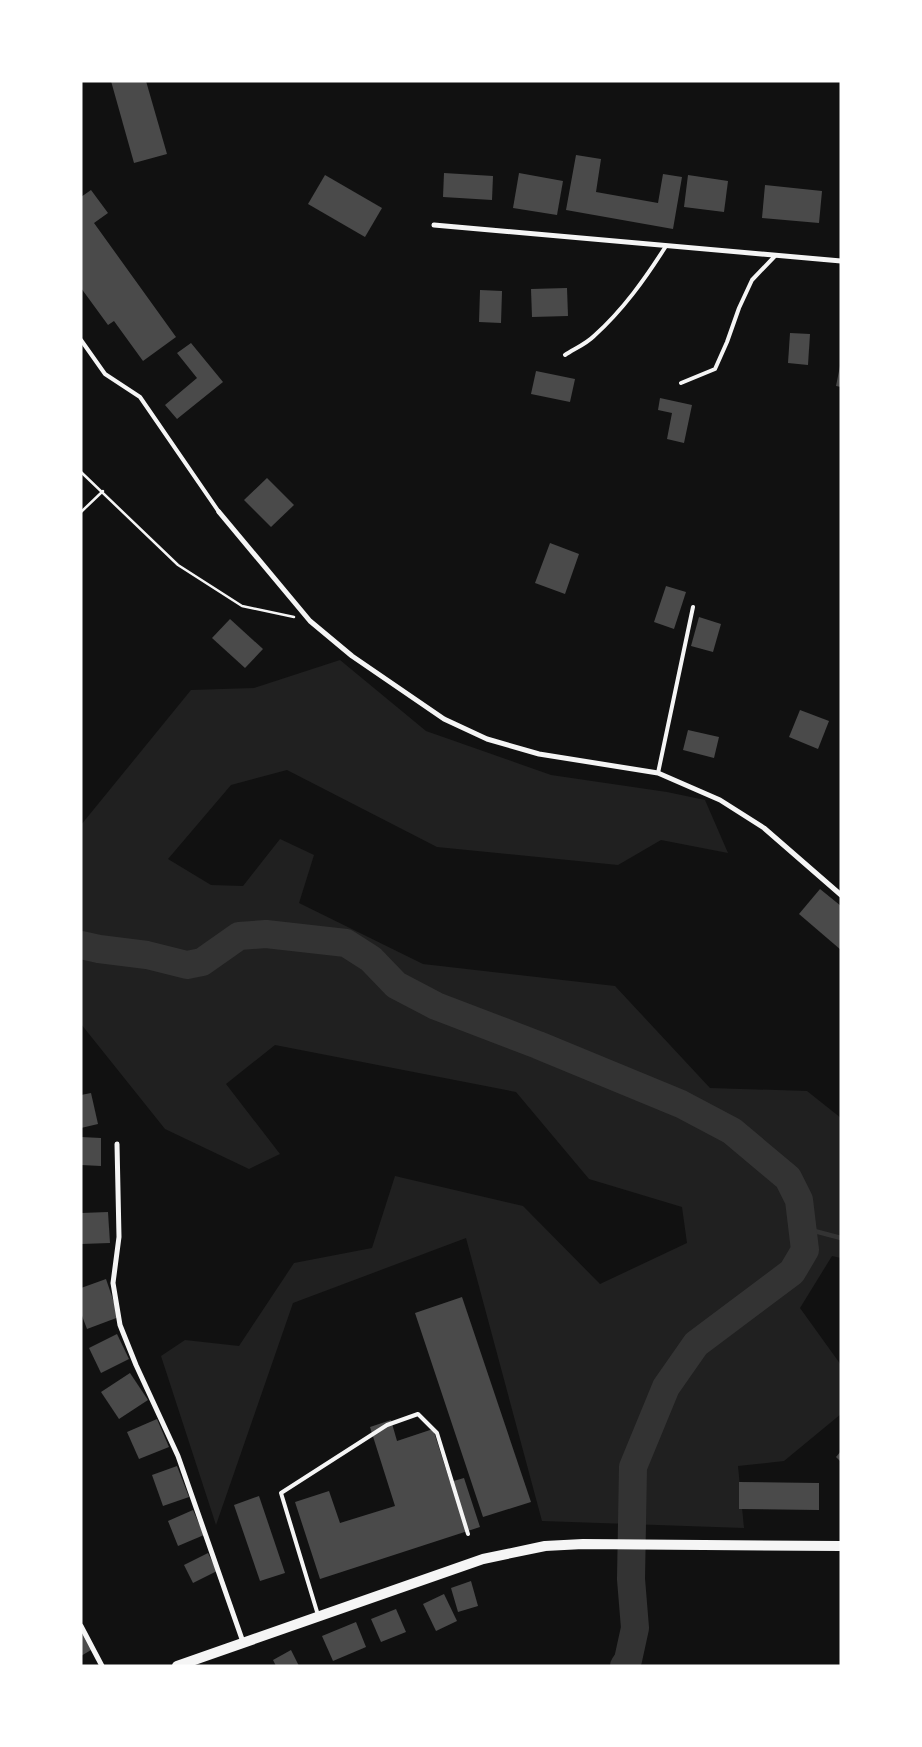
<svg xmlns="http://www.w3.org/2000/svg" width="922" height="1747" viewBox="0 0 922 1747" font-family="'DejaVu Sans',sans-serif">
  <style>
    .green { fill: #202020 }
    .lines { fill: none; stroke-linecap: round; stroke-linejoin: round }
    .stream { stroke: #333; stroke-width: 4.5 }
    .river { stroke: #333; stroke-width: 28 }
    .building { fill: #4a4a4a }
    .path { stroke: #f5f5f5; stroke-width: 2.5 }
    .service { stroke: #f5f5f5; stroke-width: 4 }
    .minor { stroke: #f5f5f5; stroke-width: 5 }
    .secondary { stroke: #f5f5f5; stroke-width: 10 }
  </style>
  <rect width="100%" height="100%" fill="#111"/>
  <polygon class="green" points="340,660 426,731 551,775 667,792 705,800 728,853 661,840 618,865 437,847 287,770 231,785 168,859 211,885 243,886 280,839 314,855 299,903 423,964 615,986 710,1088 807,1091 841,1118 841,1258 832,1256 800,1308 841,1365 841,1414 784,1461 738,1466 744,1528 542,1521 466,1238 293,1303 216,1525 161,1356 185,1340 239,1346 294,1263 372,1248 395,1176 523,1206 600,1284 687,1243 682,1207 589,1179 516,1092 275,1045 226,1084 280,1154 249,1169 165,1129 81,1024 81,825 191,690 254,688"/>
  <g class="lines">
    <polyline class="stream" points="803,1228 841,1238"/>
    <polyline class="river" points="81,945 99,949 147,955 187,965 202,962 239,936 266,934 346,943 371,959 396,985 436,1006 538,1045 681,1104 732,1131 788,1178 799,1200 805,1250 792,1272 696,1344 666,1387 633,1467 631,1579 635,1628 628,1660 624,1666"/>
  </g>
  <g class="building">
    <polygon points="111,81 146,81 167,154 134,163"/>
    <polygon points="576,155 601,159 596,192 658,203 663,174 682,177 673,229 566,210"/>
    <polygon points="444,173 493,176 492,200 443,197"/>
    <polygon points="519,173 563,181 557,215 513,208"/>
    <polygon points="325,175 382,208 365,237 308,204"/>
    <polygon points="688,175 728,181 724,212 684,207"/>
    <polygon points="765,185 822,191 819,223 762,218"/>
    <polygon points="91,190 108,213 94,223 176,337 143,361 114,321 108,325 81,288 81,197"/>
    <polygon points="567,288 568,316 532,317 531,289"/>
    <polygon points="480,290 502,291 501,323 479,322"/>
    <polygon points="790,333 810,334 808,365 788,363"/>
    <polygon points="191,343 223,382 177,419 165,405 197,378 177,353"/>
    <polygon points="840,366 841,366 841,387 836,386"/>
    <polygon points="536,371 575,379 570,402 531,394"/>
    <polygon points="660,398 692,405 684,443 667,439 672,413 658,410"/>
    <polygon points="267,478 294,505 271,527 244,500"/>
    <polygon points="550,543 579,554 565,594 535,583"/>
    <polygon points="666,586 686,592 674,629 654,622"/>
    <polygon points="699,617 721,624 713,652 691,646"/>
    <polygon points="230,619 263,649 245,668 212,638"/>
    <polygon points="800,710 829,721 818,749 789,737"/>
    <polygon points="688,730 719,737 714,758 683,750"/>
    <polygon points="820,889 841,906 841,950 799,914"/>
    <polygon points="91,1093 98,1124 81,1128 81,1095"/>
    <polygon points="81,1137 101,1138 101,1166 81,1165"/>
    <polygon points="108,1212 110,1243 81,1244 81,1213"/>
    <polygon points="106,1279 119,1317 87,1329 81,1313 81,1288"/>
    <polygon points="462,1297 531,1502 483,1517 415,1313"/>
    <polygon points="117,1334 129,1359 101,1373 89,1348"/>
    <polygon points="130,1373 148,1400 119,1419 101,1392"/>
    <polygon points="157,1419 169,1447 139,1459 127,1432"/>
    <polygon points="391,1420 397,1441 433,1429 450,1482 464,1478 480,1527 320,1579 295,1502 329,1491 340,1523 395,1506 370,1427"/>
    <polygon points="841,1451 841,1462 836,1457"/>
    <polygon points="177,1466 189,1497 163,1506 152,1475"/>
    <polygon points="739,1482 819,1483 819,1510 739,1509"/>
    <polygon points="259,1496 285,1573 260,1581 234,1505"/>
    <polygon points="193,1510 204,1535 178,1546 168,1521"/>
    <polygon points="208,1553 217,1571 193,1583 184,1565"/>
    <polygon points="471,1581 478,1606 458,1612 451,1588"/>
    <polygon points="444,1594 457,1621 436,1631 423,1604"/>
    <polygon points="396,1609 406,1632 381,1642 371,1619"/>
    <polygon points="356,1622 366,1647 333,1661 322,1636"/>
    <polygon points="81,1632 91,1650 81,1656"/>
    <polygon points="291,1650 299,1666 276,1666 273,1660"/>
  </g>
  <g class="lines">
    <g class="path">
      <polyline points="81,472 178,565 242,606 294,617"/>
      <polyline points="81,512 103,491"/>
    </g>
    <g class="service">
      <polyline points="81,340 105,374 140,397 219,512"/>
      <path d="M565,355C574,349 586,344 594,336C623,310 645,279 666,246"/>
      <polyline points="681,383 715,369 727,342 739,308 752,280 775,256"/>
      <polyline points="658,773 693,607"/>
      <polyline points="318,1615 281,1493 387,1425 418,1414 437,1433 468,1534"/>
    </g>
    <g class="minor">
      <polyline points="434,225 841,261"/>
      <polyline points="219,512 310,621 352,656 444,719 487,739 539,754 658,773 720,800 764,828 841,895"/>
      <polyline points="117,1144 119,1237 113,1283 120,1325 136,1365 178,1456 243,1642"/>
      <polyline points="81,1626 102,1666"/>
    </g>
    <polyline class="secondary" points="177,1666 483,1559 545,1546 583,1544 841,1546"/>
  </g>
  <rect width="922" height="1747" fill="none" stroke="#ffffff" stroke-width="165"/>
</svg>
